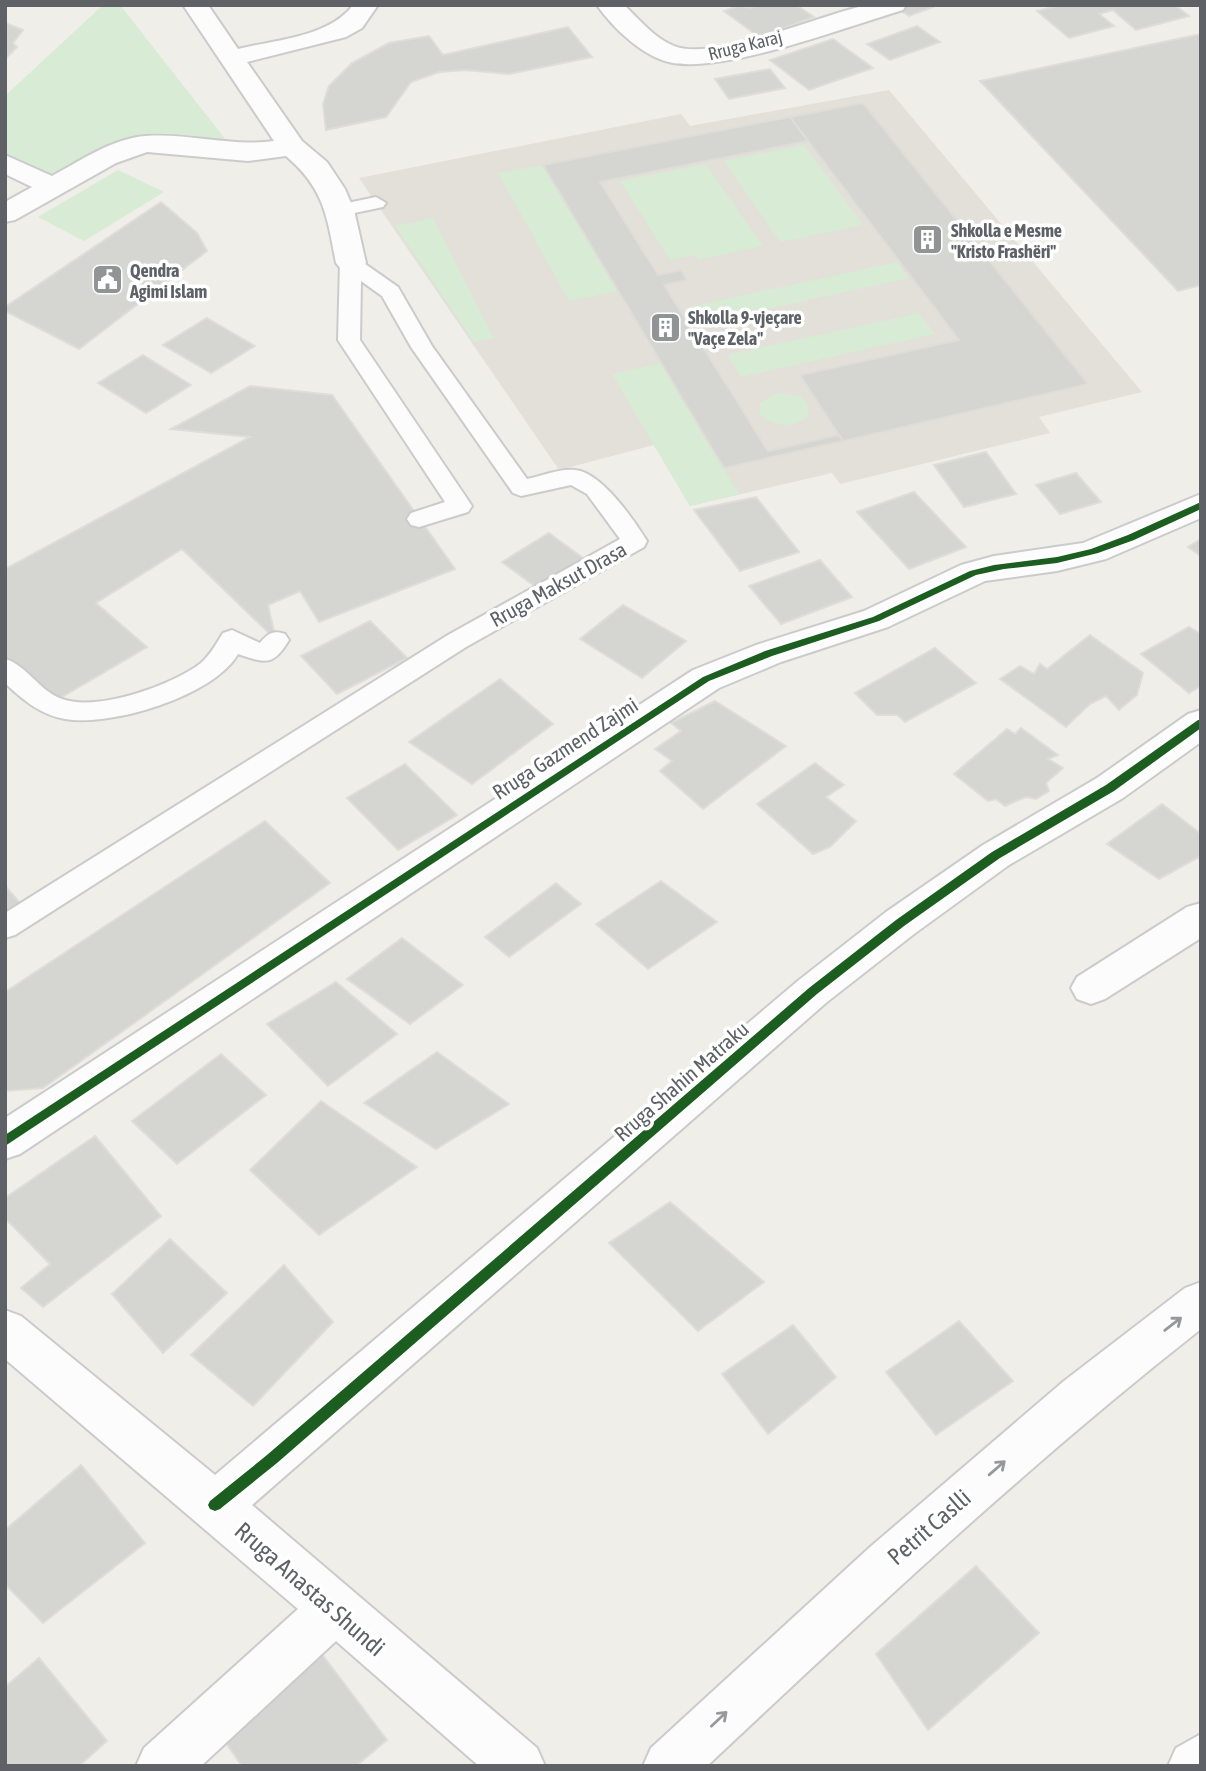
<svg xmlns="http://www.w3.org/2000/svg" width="1206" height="1771" viewBox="0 0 1206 1771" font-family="'Asap Condensed',sans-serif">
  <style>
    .education { fill: #e2e0d9 }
    .green { fill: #d7ebd5 }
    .building { fill: #d5d5d2; stroke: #deddd8; stroke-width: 2 }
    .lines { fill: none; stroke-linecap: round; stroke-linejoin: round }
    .service-casing { stroke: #cbcbcb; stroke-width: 4 }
    .minor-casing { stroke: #cbcbcb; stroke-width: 4 }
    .service { fill: #fdfcfc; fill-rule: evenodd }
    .minor { fill: #fdfcfc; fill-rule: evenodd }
    .cycleway-casing { stroke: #fff; stroke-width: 5 }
    .cycleway { fill: #1b5e20; fill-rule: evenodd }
    .oneway { stroke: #96989b }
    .labels { text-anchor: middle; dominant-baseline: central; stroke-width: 7; stroke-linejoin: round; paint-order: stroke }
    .far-street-label { font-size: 18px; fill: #5e6267; stroke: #fff }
    .far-poi-label { font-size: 18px; font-weight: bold; fill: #5e6267; stroke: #fff; text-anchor: start }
    .street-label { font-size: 21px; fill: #5e6267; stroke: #fff }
    .near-street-label { font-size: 24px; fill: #5e6267; stroke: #fff }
  </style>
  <rect width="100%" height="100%" fill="#efeee9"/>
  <polygon class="education" points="889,90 1142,392 1039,417 1050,433 840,484 832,473 690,506 654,445 559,470 359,178 681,114 690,126"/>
  <g class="green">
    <polygon points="103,5 120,5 229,144 171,138 49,178 5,155 5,96"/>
    <polygon points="804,145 863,225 780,242 724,161"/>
    <polygon points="706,164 763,246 698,260 695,255 670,260 620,181"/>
    <polygon points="543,165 618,291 569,301 498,173"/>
    <polygon points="118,170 164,192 84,241 38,217"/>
    <polygon points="433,218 494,338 474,342 395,226"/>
    <polygon points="897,262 909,278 695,325 684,308"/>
    <polygon points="919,313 935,334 741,377 727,355"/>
    <polygon points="661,363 739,494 690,506 612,374"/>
    <path d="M777,393L801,397L809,406L808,416C795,429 773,427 760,414V403Z"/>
  </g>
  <g class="building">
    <polygon points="741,5 749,8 758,5 796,5 814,17 759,37 724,11"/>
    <polygon points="930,5 933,7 909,16 894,6"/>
    <polygon points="1061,5 1175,5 1189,16 1136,30 1113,10 1099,14 1114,26 1069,38 1037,11"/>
    <polygon points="5,23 23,30 13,43 17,47 5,59"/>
    <polygon points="917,26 940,42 890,60 867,44"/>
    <polygon points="568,27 592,57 509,74 465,70 439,72 411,82 386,117 326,130 323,104 329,86 352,63 389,43 429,36 443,55"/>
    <polygon points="1201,34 1201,285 1178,291 980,81"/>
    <polygon points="833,39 873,68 809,90 770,60"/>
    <polygon points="770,69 785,88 729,99 715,79"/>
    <polygon points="863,103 1088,384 843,441 800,375 959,340 790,117"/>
    <polygon points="790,117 808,141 600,182 658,275 681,270 687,280 664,285 768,451 839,435 843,441 724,468 543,165"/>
    <polygon points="161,202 197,233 207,251 79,349 5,311 5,307"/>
    <polygon points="207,318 255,346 211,373 163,345"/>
    <polygon points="143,355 191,385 146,413 98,383"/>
    <polygon points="250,386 332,395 455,569 319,622 300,591 268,605 276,640 182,549 96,603 147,647 50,704 5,663 5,569 250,437 171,429"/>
    <polygon points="986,452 1016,494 964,507 934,465"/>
    <polygon points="1076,473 1101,502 1060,514 1036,485"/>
    <polygon points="914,492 966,547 909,569 857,512"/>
    <polygon points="756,497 799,552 740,571 694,510"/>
    <polygon points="549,533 587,561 540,590 502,562"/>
    <polygon points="1201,539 1201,556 1188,547"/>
    <polygon points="820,560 852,597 781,624 749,586"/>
    <polygon points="623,605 686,641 642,678 580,639"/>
    <polygon points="370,621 407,658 337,694 301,656"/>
    <polygon points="1189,627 1201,634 1201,686 1189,693 1141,654"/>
    <polygon points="1090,635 1143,673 1137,695 1119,710 1106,696 1090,704 1066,727 1000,679 1020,666 1034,674 1040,664 1047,669"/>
    <polygon points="935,648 976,683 905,722 897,715 877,715 855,693"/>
    <polygon points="500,679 553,724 472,784 409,742"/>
    <polygon points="715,701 786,746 703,809 660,771 672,761 655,749 681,731 671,723"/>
    <polygon points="1021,728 1058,755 1048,759 1063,768 1046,783 1049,791 1036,799 1026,797 1005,806 996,799 988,801 954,774 1007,729 1015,734"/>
    <polygon points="815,763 844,785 826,797 856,821 830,847 813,854 757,804"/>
    <polygon points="405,764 457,815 398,850 347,798"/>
    <polygon points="1162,804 1201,834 1201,856 1159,879 1107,844"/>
    <polygon points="265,821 330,883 43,1088 5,1091 5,992"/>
    <polygon points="661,881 717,922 648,969 596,924"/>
    <polygon points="556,883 581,904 509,957 485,937"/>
    <polygon points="5,886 21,904 5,913"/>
    <polygon points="402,938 463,985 410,1024 347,979"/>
    <polygon points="336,982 397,1034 328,1086 267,1024"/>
    <polygon points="437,1052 509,1104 436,1149 364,1103"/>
    <polygon points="221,1054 266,1095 177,1164 132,1121"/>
    <polygon points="321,1101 417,1167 319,1235 250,1170"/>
    <polygon points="95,1136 161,1216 43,1307 21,1288 50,1264 5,1218 5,1198"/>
    <polygon points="670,1202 764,1282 698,1331 609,1243"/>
    <polygon points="170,1239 227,1293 163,1353 112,1294"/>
    <polygon points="284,1265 333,1322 253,1406 191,1355"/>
    <polygon points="959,1321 1013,1381 936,1435 886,1372"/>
    <polygon points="793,1325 836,1377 768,1434 722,1374"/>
    <polygon points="81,1465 145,1543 43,1623 5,1584 5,1530"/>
    <polygon points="976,1566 1039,1633 928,1730 876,1654"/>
    <polygon points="315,1645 387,1740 356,1766 242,1766 214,1726"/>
    <polygon points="39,1658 107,1741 79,1766 5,1766 5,1687"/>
  </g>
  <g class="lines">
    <defs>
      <g id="service">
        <polygon points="376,197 386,203 383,207 340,216 330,210 333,206"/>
        <path d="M351,257L358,259L398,287L432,346L527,479C541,476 561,468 575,470C601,472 634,520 647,541L644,547L466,647L15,935L5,938V913L448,635L620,539L587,494L571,485L521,496L513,493L411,347L382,296L361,281L360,340L472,506L468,512L419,527L411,525L407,519L411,513L445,502L338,340L340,263Z"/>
        <path d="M232,630L260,643C268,633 273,630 285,634L289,640C273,667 265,663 238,654C214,696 111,727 65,719C41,715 23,700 5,683V659C27,665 39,691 62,699C97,712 173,685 201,663C211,654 216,644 223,633Z"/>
      </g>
      <g id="minor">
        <path d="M183,5H208L238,49C274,40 330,37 353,5H378L362,28L346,37L247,62L302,141L327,162L345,189L354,210L366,263L361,269L351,272L341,269L336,263C327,216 324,188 286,156L248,161L147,152L116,163L15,220L5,222V202L32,187L5,174V155L52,176C80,161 113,138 146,136C189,133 231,147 274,141Z"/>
        <path d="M597,5H624C639,19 654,38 674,46C712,62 821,15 863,6C877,3 893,5 906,5L903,10C845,27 729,72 673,63C644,58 613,28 597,5Z"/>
        <polygon points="1201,494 1201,518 1106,559 1057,571 985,581 888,627 781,662 719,688 20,1154 5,1159 5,1118 693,670 756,645 864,611 961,565 994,556 1083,543"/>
        <polygon points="1201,710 1201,742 1123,798 1009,865 914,934 827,1002 252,1505 537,1748 545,1766 479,1766 336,1641 201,1766 136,1766 144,1748 298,1609 5,1359 5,1310 21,1316 215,1475 799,980 886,912 983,845 1097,778 1188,714"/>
        <polygon points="1201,903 1201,938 1105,999 1091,1004 1077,999 1071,988 1077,977 1187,907"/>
        <path d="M1201,1282V1329C1028,1465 868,1615 707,1766H643L651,1748L869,1548L1064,1381L1185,1288Z"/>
        <polygon points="1201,1734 1201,1766 1168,1766 1176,1748"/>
      </g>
    </defs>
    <use href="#service" class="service-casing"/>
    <use href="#minor" class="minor-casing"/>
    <use href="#service" class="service"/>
    <use href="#minor" class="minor"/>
    <defs>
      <g id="cycleway">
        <polygon points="1201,502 1201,509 1134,540 1098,553 1057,563 1004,569 976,575 879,621 772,656 709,681 5,1146 5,1135 703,677 765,651 873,617 970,571 994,565 1057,557 1091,549 1128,535"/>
        <polygon points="1198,720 1201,720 1201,728 1114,791 1000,858 904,926 817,994 277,1463 220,1509 215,1511 210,1509 208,1505 210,1501 267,1455 809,988 896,920 992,852 1106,785"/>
      </g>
    </defs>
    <use href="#cycleway" class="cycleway-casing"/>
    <use href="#cycleway" class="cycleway"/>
  </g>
  <defs><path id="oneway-shaft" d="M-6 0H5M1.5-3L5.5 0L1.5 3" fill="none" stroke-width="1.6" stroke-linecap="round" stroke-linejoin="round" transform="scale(1.75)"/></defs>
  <g class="oneway">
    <use href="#oneway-shaft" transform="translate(1173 1324) rotate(-38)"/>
    <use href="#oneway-shaft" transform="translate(997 1468) rotate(-41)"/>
    <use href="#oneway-shaft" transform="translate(719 1719) rotate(-43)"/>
  </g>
  <defs>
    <symbol id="building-square" viewBox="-11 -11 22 22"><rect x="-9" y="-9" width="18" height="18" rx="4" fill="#919394" stroke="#fff"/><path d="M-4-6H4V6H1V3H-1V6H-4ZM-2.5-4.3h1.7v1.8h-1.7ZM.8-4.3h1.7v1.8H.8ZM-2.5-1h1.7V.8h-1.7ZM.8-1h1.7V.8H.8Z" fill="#fff"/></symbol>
    <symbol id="civic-square" viewBox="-11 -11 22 22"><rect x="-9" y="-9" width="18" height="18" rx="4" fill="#919394" stroke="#fff"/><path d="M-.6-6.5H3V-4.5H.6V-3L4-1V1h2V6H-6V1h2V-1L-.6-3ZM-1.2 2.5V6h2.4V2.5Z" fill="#fff"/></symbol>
  </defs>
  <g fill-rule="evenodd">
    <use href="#building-square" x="910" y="222" width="35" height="35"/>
    <use href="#civic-square" x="90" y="262" width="35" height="35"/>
    <use href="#building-square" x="648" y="310" width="35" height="35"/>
  </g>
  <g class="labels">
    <g class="far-street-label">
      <text transform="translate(745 45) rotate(-14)">Rruga Karaj</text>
    </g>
    <g class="far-poi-label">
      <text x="951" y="230">Shkolla e Mesme<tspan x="951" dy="21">"Kristo Frashëri"</tspan></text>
      <text x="130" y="270">Qendra<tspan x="130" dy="21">Agimi Islam</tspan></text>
      <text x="688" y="317">Shkolla 9-vjeçare<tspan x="688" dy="21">"Vaçe Zela"</tspan></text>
    </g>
    <g class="street-label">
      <text transform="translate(558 584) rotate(-29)">Rruga Maksut Drasa</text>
      <text transform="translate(565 748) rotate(-33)">Rruga Gazmend Zajmi</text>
      <text transform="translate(681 1081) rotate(-41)">Rruga Shahin Matraku</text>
    </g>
    <g class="near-street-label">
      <text transform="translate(929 1527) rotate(-41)">Petrit Caslli</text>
      <text transform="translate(310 1589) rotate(41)">Rruga Anastas Shundi</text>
    </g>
  </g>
  <rect width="1206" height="1771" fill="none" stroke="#5e6267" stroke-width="14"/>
</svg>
